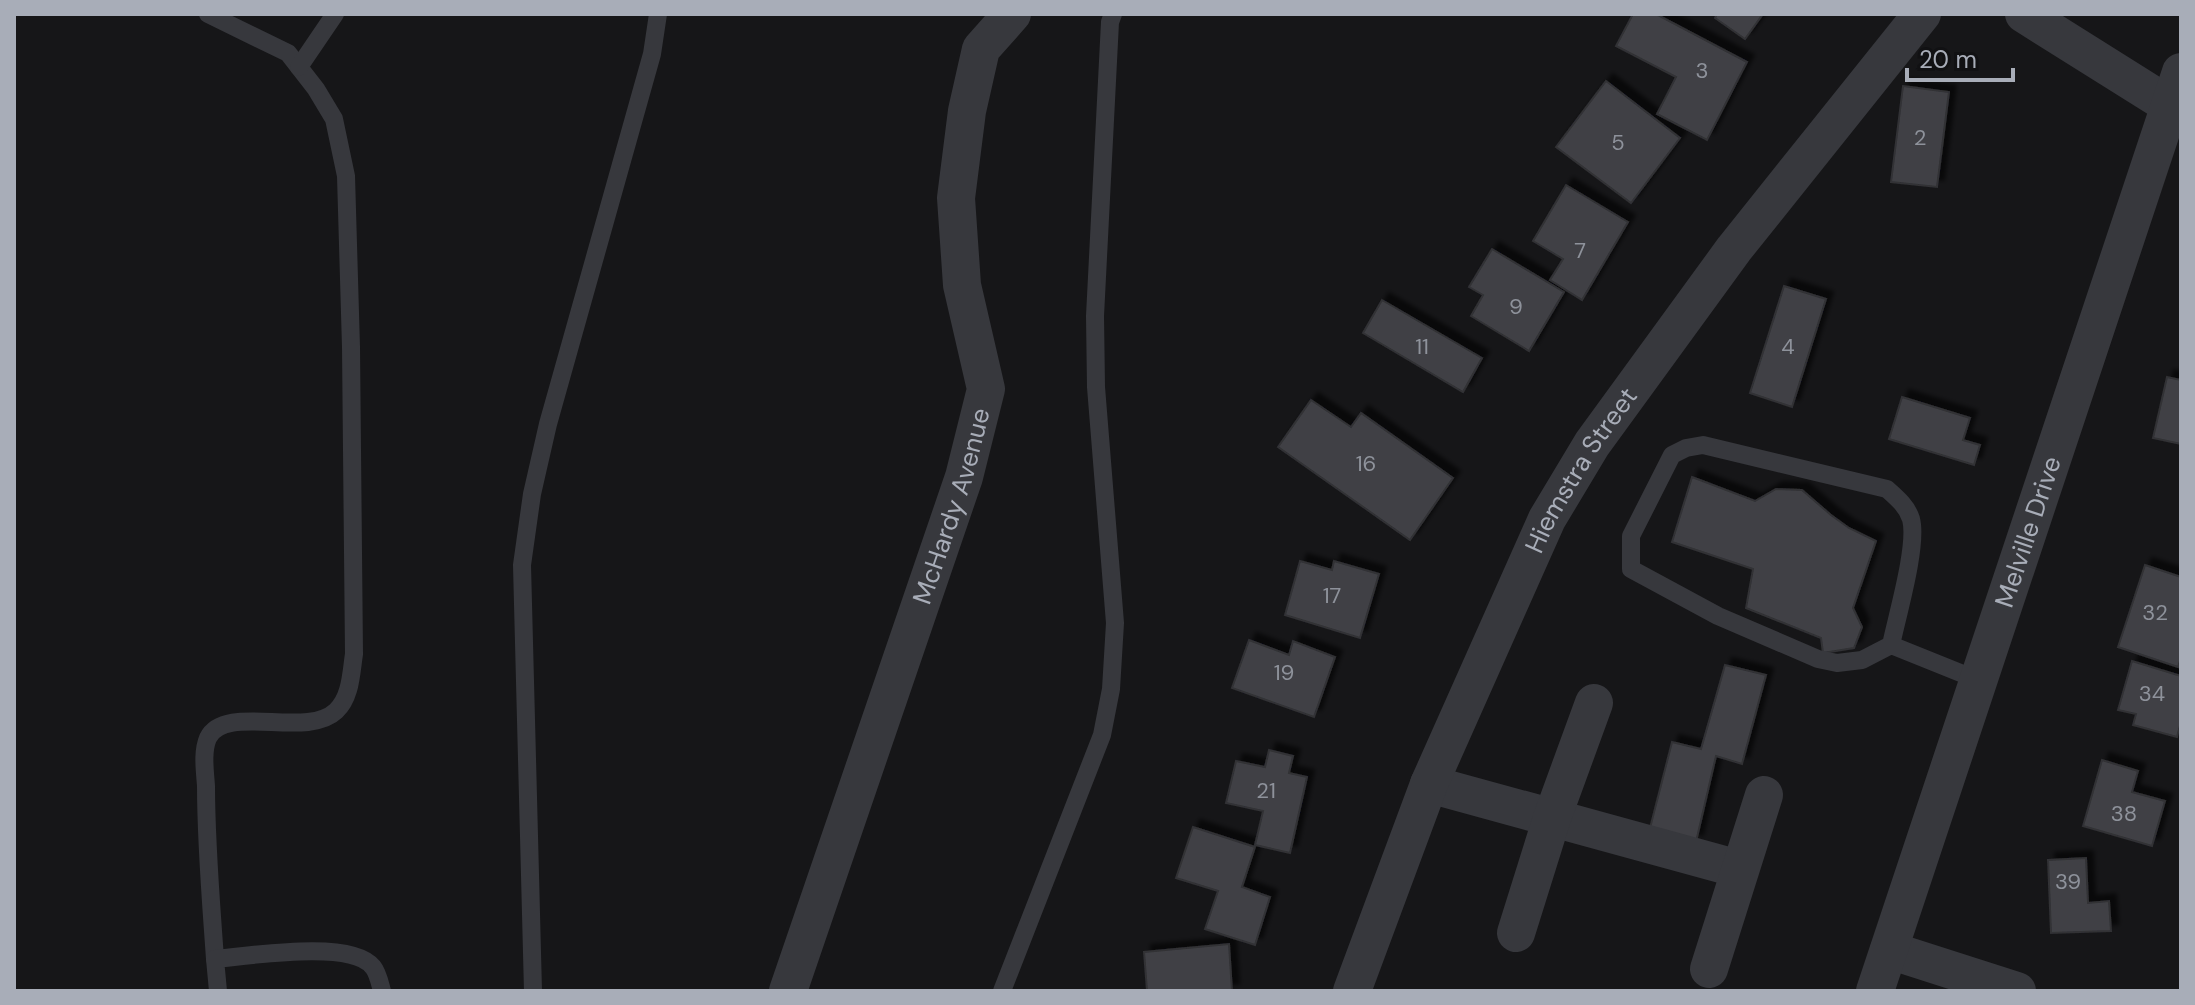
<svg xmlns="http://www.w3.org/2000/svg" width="2195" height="1005" viewBox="0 0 2195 1005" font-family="'DM Sans',sans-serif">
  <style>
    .building { fill: #404145; stroke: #303034; stroke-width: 2; filter: url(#shadow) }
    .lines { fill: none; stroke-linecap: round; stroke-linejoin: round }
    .service { stroke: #37383d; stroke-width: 18 }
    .minor { stroke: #37383d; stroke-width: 38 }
    .labels { text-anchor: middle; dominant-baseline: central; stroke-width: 6; stroke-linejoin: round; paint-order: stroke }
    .number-label { font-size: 22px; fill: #8e929b }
    .street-label { font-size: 26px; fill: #a8adb8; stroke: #111113 }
  </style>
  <defs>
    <filter id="shadow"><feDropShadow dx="7" dy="-7" stdDeviation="2" flood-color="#0009"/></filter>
  </defs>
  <rect width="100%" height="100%" fill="#161618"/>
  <g class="building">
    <polygon points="1633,14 1656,14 1747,62 1707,140 1657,114 1676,77 1616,46"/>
    <polygon points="1717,14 1763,14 1745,39 1715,18"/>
    <polygon points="1606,81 1680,138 1631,203 1556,147"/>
    <polygon points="1903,86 1949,92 1937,187 1891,182"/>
    <polygon points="1566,185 1628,222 1582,300 1550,280 1563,259 1533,241"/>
    <polygon points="1492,249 1564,292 1529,351 1471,316 1483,295 1469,287"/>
    <polygon points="1784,286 1826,299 1792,407 1750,393"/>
    <polygon points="1382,300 1482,358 1463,392 1363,333"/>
    <polygon points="2167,377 2181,380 2181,444 2153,438"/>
    <polygon points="1902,397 1970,418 1963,440 1980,445 1974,465 1889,439"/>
    <polygon points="1311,400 1351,427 1361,413 1453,478 1410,540 1278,447"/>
    <polygon points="1692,477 1755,501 1776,489 1802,490 1831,515 1849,528 1876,541 1853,608 1862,627 1854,648 1823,653 1821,638 1746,608 1753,569 1672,542"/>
    <polygon points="1300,561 1332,570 1334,561 1379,574 1360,638 1285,615"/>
    <polygon points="2145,565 2181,577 2181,658 2178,667 2118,647"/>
    <polygon points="1249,640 1289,655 1293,641 1335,657 1314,717 1232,688"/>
    <polygon points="2132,661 2181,676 2181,722 2177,737 2133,725 2136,714 2118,710"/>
    <polygon points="1725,665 1766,675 1742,764 1716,756 1696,842 1650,828 1672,742 1701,749"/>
    <polygon points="1269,750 1293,756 1289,773 1307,777 1290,853 1255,845 1263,811 1226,803 1236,761 1265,767"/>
    <polygon points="2102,760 2138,771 2132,792 2165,801 2152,846 2083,826"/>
    <polygon points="1193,827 1255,847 1242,887 1270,897 1255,945 1205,929 1218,891 1176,878"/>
    <polygon points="2086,858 2088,903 2109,901 2111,931 2051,933 2048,860"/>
    <polygon points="1229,944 1232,991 1147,991 1144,952"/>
  </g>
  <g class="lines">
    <g class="service">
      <path d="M208,14L288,53L316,89L334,119L346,176L351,347L354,654C351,673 351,697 336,711C307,739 225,703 208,738C202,752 205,771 206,786C206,844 211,901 215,959"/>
      <polyline points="299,67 335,14"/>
      <path d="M1891,645C1897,616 1918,545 1911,519C1907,506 1896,497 1887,489L1703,445L1686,448L1672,455L1631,536V569L1718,616L1818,659L1837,663L1862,660L1891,645L1978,680"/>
      <path d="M218,991L215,959C249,956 352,939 373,967C378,973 380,984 382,991"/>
      <polyline points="533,991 522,565 532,494 548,424 652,54 658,14"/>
      <polyline points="1002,991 1102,735 1111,689 1115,623 1096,387 1095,316 1110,22 1113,14"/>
    </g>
    <g class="minor">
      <polyline points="2024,14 2169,105"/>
      <polyline points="1429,784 1739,869"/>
      <polyline points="1516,933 1552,818 1594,703"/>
      <polyline points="1889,950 2017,991"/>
      <polyline points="1709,969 1764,795"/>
      <path id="s1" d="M788,991L964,477L986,389L962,285L956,198L967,111L981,49L1012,14"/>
      <path id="s2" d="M1352,991L1429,784L1547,519L1592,444L1734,249L1922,14"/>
      <path id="s3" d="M1875,991L2181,72"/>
    </g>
  </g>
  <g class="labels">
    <g class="number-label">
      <text x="1702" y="70">3</text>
      <text x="1920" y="137">2</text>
      <text x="1618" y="142">5</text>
      <text x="1580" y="250">7</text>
      <text x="1516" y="306">9</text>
      <text x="1422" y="346">11</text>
      <text x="1788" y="346">4</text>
      <text x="1366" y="463">16</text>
      <text x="1332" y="595">17</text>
      <text x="2155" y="612">32</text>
      <text x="1284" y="672">19</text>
      <text x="2152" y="693">34</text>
      <text x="1266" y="790">21</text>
      <text x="2124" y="813">38</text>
      <text x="2068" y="881">39</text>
    </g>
    <g class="street-label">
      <text stroke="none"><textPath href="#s2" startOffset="570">Hiemstra Street</textPath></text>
      <text stroke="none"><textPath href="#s1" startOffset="512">McHardy Avenue</textPath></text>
      <text stroke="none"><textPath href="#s3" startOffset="484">Melville Drive</textPath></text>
    </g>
  </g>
  <rect width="2195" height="1005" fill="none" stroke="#a8adb8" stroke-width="32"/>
  <path d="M1907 68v12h106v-12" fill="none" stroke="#a8adb8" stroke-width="4"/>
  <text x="1919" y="68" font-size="24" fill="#a8adb8" stroke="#111113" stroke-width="6" paint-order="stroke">20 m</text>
</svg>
